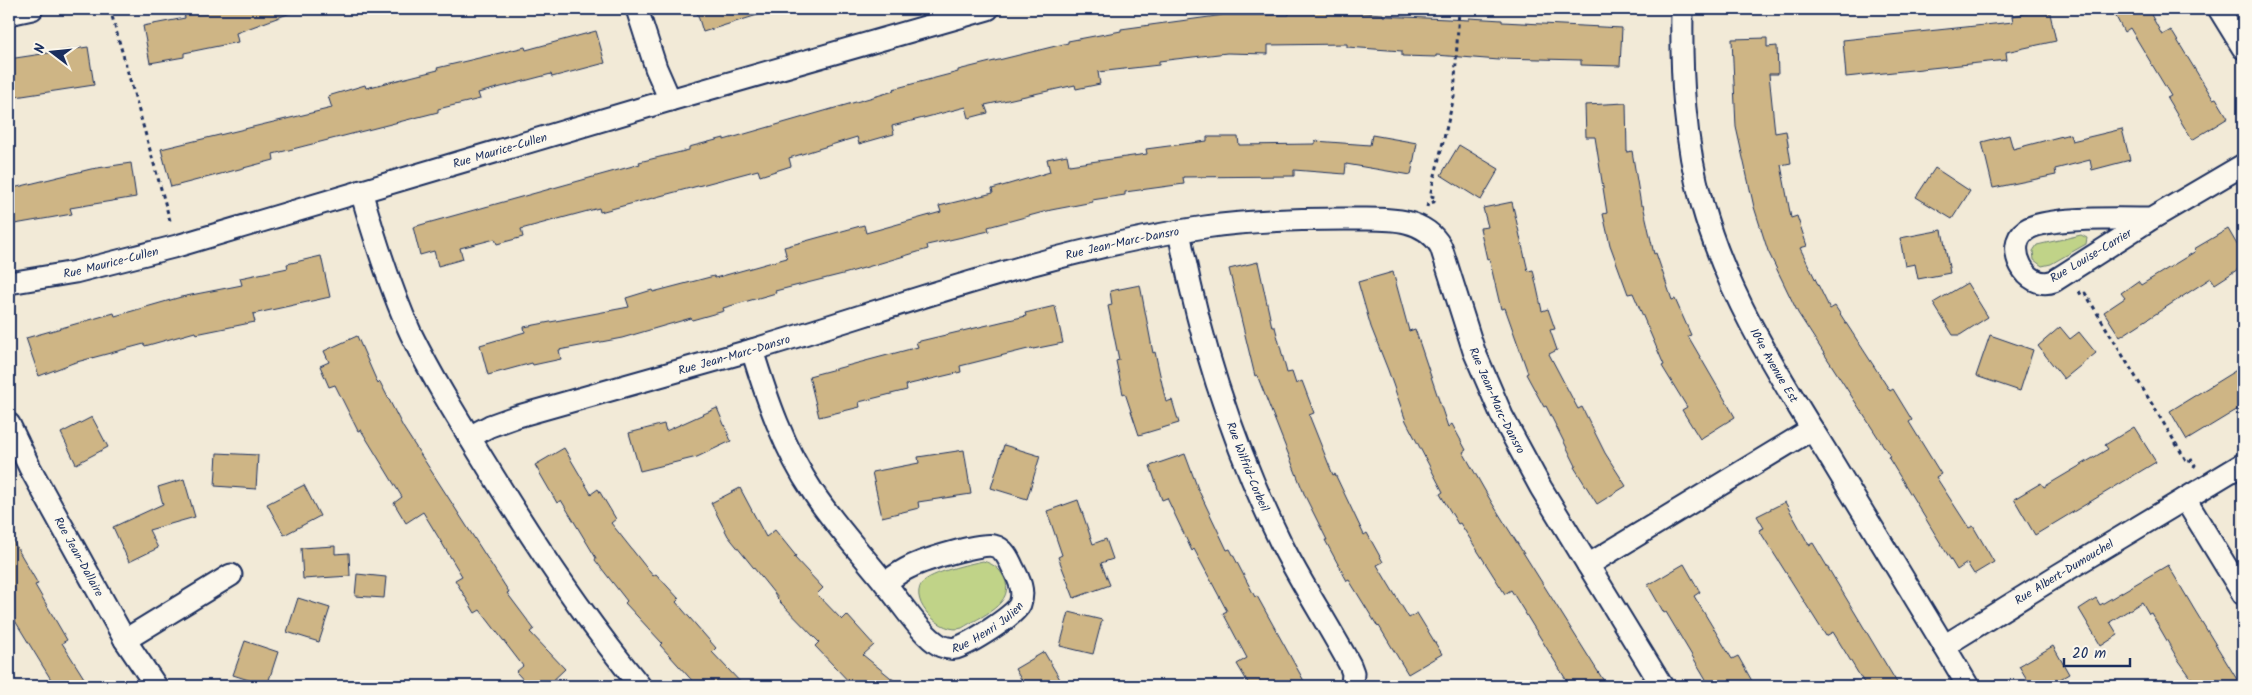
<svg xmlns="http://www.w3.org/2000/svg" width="2252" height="695" viewBox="0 0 2252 695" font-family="Kalam,sans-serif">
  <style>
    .green { fill: #c0d388; stroke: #6e8173 }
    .building { fill: #ceb585; stroke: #1b2f5e }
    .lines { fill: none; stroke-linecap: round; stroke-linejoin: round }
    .minor-casing { stroke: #1b2f5e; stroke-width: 25 }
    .path { stroke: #1b2f5e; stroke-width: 3; stroke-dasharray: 4 4; stroke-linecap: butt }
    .minor { stroke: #fbf7ec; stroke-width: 21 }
    .labels { text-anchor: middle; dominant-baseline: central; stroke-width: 4; stroke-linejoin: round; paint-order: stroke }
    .street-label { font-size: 12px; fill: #1b2f5e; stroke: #fbf7ec }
  </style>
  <rect width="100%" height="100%" fill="#f2ead7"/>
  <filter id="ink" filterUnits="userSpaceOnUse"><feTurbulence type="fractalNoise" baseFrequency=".02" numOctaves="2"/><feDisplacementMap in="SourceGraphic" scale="10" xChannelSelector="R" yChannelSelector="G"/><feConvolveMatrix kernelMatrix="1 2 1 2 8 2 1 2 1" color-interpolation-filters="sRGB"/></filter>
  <g filter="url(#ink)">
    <g class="green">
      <polygon points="2081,235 2087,238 2086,244 2051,264 2042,266 2034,260 2033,251 2037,245"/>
      <path d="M983,561C993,564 999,568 1004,577C1017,604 979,617 962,628C942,635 908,602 922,583C931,572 969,564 983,561Z"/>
    </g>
    <g class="building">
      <polygon points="206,9 296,9 296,11 236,33 238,42 184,53 184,57 150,63 143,26 185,18 184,13"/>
      <polygon points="696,9 763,9 764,13 703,32"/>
      <polygon points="2049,9 2056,41 2006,52 2007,60 1846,77 1843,40 2013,22 2012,16"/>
      <polygon points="2112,9 2148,9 2162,35 2171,30 2213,99 2216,98 2228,118 2192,140 2167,98 2171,96 2130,28 2124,32"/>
      <polygon points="1338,11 1383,14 1383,16 1469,20 1469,18 1502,20 1502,22 1622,28 1620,66 1581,65 1581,60 1499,58 1499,60 1436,55 1436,57 1402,56 1402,51 1347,47 1347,44 1268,45 1268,54 1227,53 1159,61 1159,65 1098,72 1100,84 1076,89 1075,85 985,105 988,113 969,118 966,107 892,126 894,134 859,144 857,137 789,158 791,166 760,176 758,170 600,212 599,208 521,229 523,237 497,244 495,239 460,248 463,259 438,266 434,251 420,255 413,227 640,164 639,162 689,150 689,147 724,138 724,140 894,91 893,89 958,72 958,70 1068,43 1068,41 1121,31 1121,29 1224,15 1289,15 1289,12"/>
      <polygon points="596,31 605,63 552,77 551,74 478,93 480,99 438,109 438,112 273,154 274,160 171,187 161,149 332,108 328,96 365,85 366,88 438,70 437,68 525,47 526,50"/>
      <polygon points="1767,38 1767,47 1777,46 1778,74 1769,74 1775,133 1786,131 1791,163 1781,165 1791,218 1797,216 1807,246 1800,248 1830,309 1835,306 1890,391 1893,389 1912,420 1909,422 1941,474 1936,477 1969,528 1973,526 1994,562 1974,574 1967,563 1957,570 1888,457 1890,456 1798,313 1768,251 1754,207 1736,127 1732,39"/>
      <polygon points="88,47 94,85 9,98 9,59"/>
      <polygon points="1626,103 1627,152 1632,151 1641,205 1643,205 1654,254 1656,253 1672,300 1675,299 1691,335 1688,336 1735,417 1700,439 1682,410 1687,407 1662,366 1664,365 1633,293 1628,294 1610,245 1603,214 1607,213 1595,137 1586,137 1585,105"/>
      <polygon points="2122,129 2130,160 2092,170 2090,160 2055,169 2056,175 1993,188 1982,142 2009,135 2013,149 2070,134 2072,141"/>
      <polygon points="1372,135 1417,143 1411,175 1346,164 1345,174 1294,170 1294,176 1183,177 1184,184 1125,192 1125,195 1092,200 1093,202 1051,210 988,227 989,231 927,245 928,249 847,273 775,291 776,293 723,308 724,311 692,320 691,318 622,338 559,350 561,359 533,365 532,363 488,375 480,345 525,332 524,327 629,307 626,298 652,290 653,292 714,276 715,278 787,258 784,247 864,225 866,233 941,212 939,206 993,193 992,189 1050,172 1047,159 1067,155 1069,165 1147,154 1146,149 1207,141 1207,137 1238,137 1239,145 1315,144 1315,141 1370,145"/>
      <polygon points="1459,145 1499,169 1481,200 1441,175"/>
      <polygon points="131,163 136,197 70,208 72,214 9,225 9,189 91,169"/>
      <polygon points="1935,168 1970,191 1952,219 1916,197"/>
      <polygon points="1512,202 1528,271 1533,270 1542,311 1548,309 1555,329 1550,330 1557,350 1549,354 1578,409 1582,407 1605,453 1626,486 1597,504 1574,467 1576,466 1546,406 1544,407 1526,374 1528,373 1505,308 1501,309 1489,258 1487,259 1480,228 1488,227 1483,208"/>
      <polygon points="2228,229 2243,255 2243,266 2215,284 2211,278 2120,337 2104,312 2125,298 2121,293 2138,281 2141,285 2196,251 2194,249"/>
      <polygon points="1942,230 1950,273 1918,279 1915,264 1905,266 1900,238"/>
      <polygon points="321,256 330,297 253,314 255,322 196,334 195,332 145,346 144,344 73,363 39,376 26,338 114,313 115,316 181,297 242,285 240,278 288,268 287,264"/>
      <polygon points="1258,262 1272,327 1275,327 1287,373 1292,372 1296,384 1302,381 1314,413 1309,415 1333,475 1335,474 1364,535 1367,533 1383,562 1377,565 1409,618 1417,613 1442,654 1408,674 1379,626 1378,627 1349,580 1347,581 1325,540 1327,540 1305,496 1257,375 1255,376 1229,269"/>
      <polygon points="1393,272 1409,331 1415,329 1448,427 1452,424 1466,450 1463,452 1492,503 1607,686 1570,686 1511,590 1505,594 1460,523 1458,524 1440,494 1443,492 1406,421 1388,370 1371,327 1358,282"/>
      <polygon points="1967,283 1988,317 1960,335 1953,335 1933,303"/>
      <polygon points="1140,285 1153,353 1155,352 1166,402 1172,400 1179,423 1139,435 1125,393 1123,394 1116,361 1119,360 1108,306 1112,305 1110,291"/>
      <polygon points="1055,306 1063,343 1033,349 1032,348 960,366 961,372 906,385 907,390 859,402 860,407 819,417 809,376 918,347 916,342 1026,316 1025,313"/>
      <polygon points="2060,327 2070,339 2079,332 2096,353 2064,379 2038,346"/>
      <polygon points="1990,335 2033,350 2020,391 1976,376"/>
      <polygon points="357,336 378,384 380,382 403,427 509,592 507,593 534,629 530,632 565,669 547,686 529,686 516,672 523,666 480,610 475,613 455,580 462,576 423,512 406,523 394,503 402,497 361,430 358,431 335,385 329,387 320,366 329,362 324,351"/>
      <polygon points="2243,366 2243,406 2187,440 2170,411"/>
      <polygon points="717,408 731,441 697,457 640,471 629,433 664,424 666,431"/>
      <polygon points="92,417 108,447 76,464 61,433"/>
      <polygon points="2134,427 2156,462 2035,535 2014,499 2041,483 2044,487 2108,449 2105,445"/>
      <polygon points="1004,445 1040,456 1027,499 991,488"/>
      <polygon points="564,448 591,494 598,489 616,519 611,523 653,576 656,574 679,599 676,602 716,648 712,652 744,686 697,686 660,645 662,643 625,603 627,601 595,560 596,558 561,500 557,503 535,465"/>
      <polygon points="964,450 971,494 918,502 919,508 882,517 872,472 919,463 918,457"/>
      <polygon points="217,453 258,455 256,489 215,486"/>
      <polygon points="1185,454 1198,489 1227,550 1230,549 1255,597 1257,596 1304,681 1295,686 1250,686 1237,664 1247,658 1223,613 1227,611 1194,549 1192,551 1167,498 1162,500 1150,466"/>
      <polygon points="184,479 195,517 149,530 158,548 129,562 113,527 163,504 158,487"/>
      <polygon points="304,485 320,516 284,535 267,504"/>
      <polygon points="740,488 766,537 775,530 796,556 794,557 823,588 817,594 842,620 847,615 874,645 863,655 901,686 853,686 815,646 819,642 777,599 778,598 728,536 711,503"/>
      <polygon points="1078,500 1093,544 1106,539 1113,559 1101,563 1110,585 1074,598 1058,557 1062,555 1047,511"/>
      <polygon points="1785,502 1809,545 1813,543 1899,686 1866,686 1833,632 1826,636 1759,530 1764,528 1757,516"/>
      <polygon points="9,534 38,584 35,585 67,640 62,643 89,686 55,686 9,611"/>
      <polygon points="335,546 335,554 349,553 350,576 303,579 301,548"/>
      <polygon points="1684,564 1700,592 1694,596 1732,659 1738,656 1752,681 1742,686 1710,686 1666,612 1664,613 1648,585"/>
      <polygon points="2168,565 2194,609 2241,686 2197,686 2177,658 2151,613 2149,614 2142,602 2110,622 2118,635 2101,646 2079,609 2096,598 2100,605"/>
      <polygon points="357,574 386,577 384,598 355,596"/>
      <polygon points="298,598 330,608 319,642 287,632"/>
      <polygon points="1069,612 1102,620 1093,654 1060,646"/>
      <polygon points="245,641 278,652 267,686 233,675"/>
      <polygon points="2053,646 2069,674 2048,686 2031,686 2019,666"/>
      <polygon points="1044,652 1064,686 1025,686 1015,669"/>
    </g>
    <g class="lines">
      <defs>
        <g id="minor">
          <polyline points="637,9 656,68 670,100"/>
          <path id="s1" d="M1682,9C1681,75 1684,140 1702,204C1727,295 1778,374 1827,453C1874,531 1922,608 1968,686"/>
          <polyline points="2219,9 2243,48"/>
          <polyline points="9,14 32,9"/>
          <path d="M361,191C375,240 390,288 411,334C436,385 467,433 497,482C542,555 586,620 640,686"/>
          <path d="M2151,219C2125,219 2045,216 2026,230C2003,246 2026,292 2054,281L2151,219L2243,165"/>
          <path id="s2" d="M1179,231C1199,339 1233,445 1281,543C1302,585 1328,624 1350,665L1353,673L1352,686"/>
          <path id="s3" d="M9,283L75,272L177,246L670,100L988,9"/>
          <path id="s4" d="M752,350C767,399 784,449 813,492C835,526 863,555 888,587C902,604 922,636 941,646C946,648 951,649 956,648C969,644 1015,616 1020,604C1025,591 1019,579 1013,568C1009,559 1004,548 994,546C982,542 924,560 910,567C901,571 893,577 885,583"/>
          <path id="s5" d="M9,424L30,468L125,640L156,686"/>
          <path id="s6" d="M469,437L490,426L515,417C594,394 673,373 752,350C902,305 1050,250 1205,227C1251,220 1298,219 1345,219C1379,220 1422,213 1441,247L1474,351L1502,416L1541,488L1662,686"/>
          <polyline points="2185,499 2243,594"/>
          <polyline points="1588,565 1812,429"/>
          <polyline points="125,640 231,575"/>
          <path id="s7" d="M1944,646L2060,574L2243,464"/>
        </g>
      </defs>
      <use href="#minor" class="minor-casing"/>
      <g class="path">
        <polyline points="110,9 171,224"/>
        <polyline points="1427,207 1428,203 1434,202 1435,197 1430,196 1454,97 1459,9"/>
        <polyline points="2079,291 2081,295 2085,293 2187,462 2192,460 2195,465 2193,468"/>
      </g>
      <use href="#minor" class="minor"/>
    </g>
  </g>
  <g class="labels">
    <g class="street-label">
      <text stroke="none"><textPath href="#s3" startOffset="509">Rue Maurice-Cullen</textPath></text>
      <text stroke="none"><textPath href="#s6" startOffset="682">Rue Jean-Marc-Dansro</textPath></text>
      <text transform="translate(2091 256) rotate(-31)">Rue Louise-Carrier</text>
      <text stroke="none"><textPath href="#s3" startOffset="104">Rue Maurice-Cullen</textPath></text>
      <text stroke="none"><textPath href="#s6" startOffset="278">Rue Jean-Marc-Dansro</textPath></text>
      <text stroke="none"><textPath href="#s1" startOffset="374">104e Avenue Est</textPath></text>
      <text stroke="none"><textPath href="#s6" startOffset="1176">Rue Jean-Marc-Dansro</textPath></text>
      <text stroke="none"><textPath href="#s2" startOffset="246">Rue Wilfrid-Corbeil</textPath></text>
      <text stroke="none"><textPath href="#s5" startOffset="150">Rue Jean-Dallaire</textPath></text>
      <text stroke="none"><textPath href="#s7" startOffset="141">Rue Albert-Dumouchel</textPath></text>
      <text stroke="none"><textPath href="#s4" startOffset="409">Rue Henri Julien</textPath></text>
    </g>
  </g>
  <rect width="2252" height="695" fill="none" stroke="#fbf7ec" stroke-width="30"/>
  <rect x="15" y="15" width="2222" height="665" fill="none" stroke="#1b2f5e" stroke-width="2" filter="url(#ink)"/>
  <g transform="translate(52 52) rotate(286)" stroke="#fbf7ec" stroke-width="4" paint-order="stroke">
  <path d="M0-4L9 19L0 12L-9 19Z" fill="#1b2f5e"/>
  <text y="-8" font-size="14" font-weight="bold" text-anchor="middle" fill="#1b2f5e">N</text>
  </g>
  <path d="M2064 658v8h66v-8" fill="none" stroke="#1b2f5e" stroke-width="2.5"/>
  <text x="2072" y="658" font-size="15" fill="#1b2f5e" stroke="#fbf7ec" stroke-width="4" paint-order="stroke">20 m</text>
</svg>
